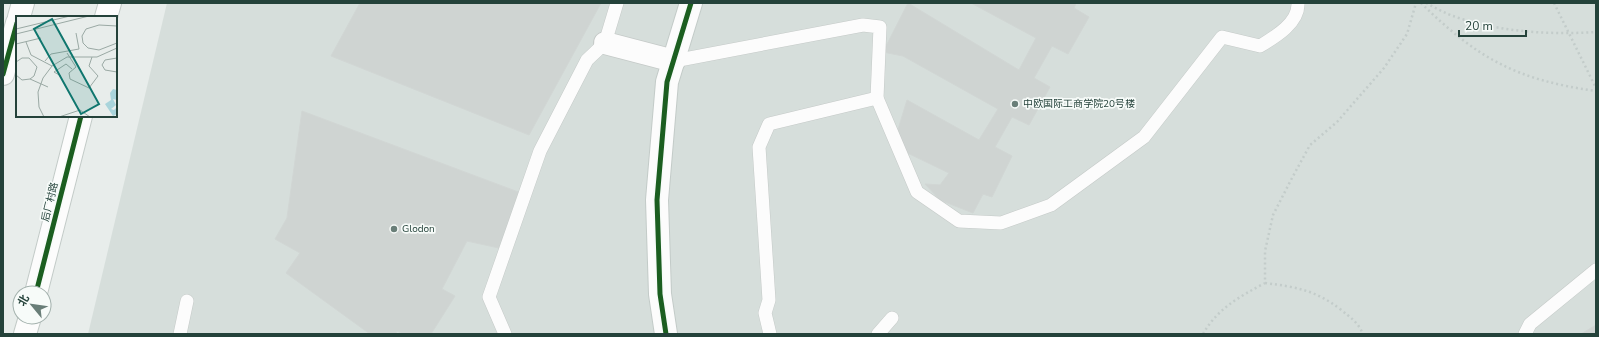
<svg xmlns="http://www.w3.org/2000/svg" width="1599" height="337" viewBox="0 0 1599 337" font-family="'Nunito Sans','Noto Sans SC',sans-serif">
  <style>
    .built { fill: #d6dedb }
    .building { fill: #cfd4d2; stroke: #d1d6d4 }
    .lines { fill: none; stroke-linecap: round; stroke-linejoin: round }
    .lane-casing { stroke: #c5cac8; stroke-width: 14 }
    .street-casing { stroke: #c5cac8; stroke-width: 24 }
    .secondary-casing { stroke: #c3cbc8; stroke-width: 24 }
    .path { stroke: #c3ccca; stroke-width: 2.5; stroke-dasharray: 2 3; stroke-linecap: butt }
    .lane { stroke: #fcfcfc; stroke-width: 13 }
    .street { stroke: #fcfcfc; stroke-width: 22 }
    .secondary { stroke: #fcfcfc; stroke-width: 22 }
    .cycleway-casing { stroke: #f7fbf9; stroke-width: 8 }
    .cycleway { stroke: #1b5e20; stroke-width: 5 }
    .poi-dot { fill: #697e78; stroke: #f7fbf9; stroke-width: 1.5 }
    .labels { text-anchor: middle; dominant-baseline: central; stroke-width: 3.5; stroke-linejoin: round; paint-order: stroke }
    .poi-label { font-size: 10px; fill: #24423a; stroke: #f7fbf9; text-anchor: start }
    .street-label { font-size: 10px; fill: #24423a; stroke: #f7fbf9 }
    .inset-road { fill: none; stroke: #9aa9a4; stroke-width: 1 }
    .view { fill: #0f766e; fill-opacity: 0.15; stroke: #0f766e; stroke-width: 2 }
    .inset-edge { fill: none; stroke: #24423a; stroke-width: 2 }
  </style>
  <rect width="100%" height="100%" fill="#e8edeb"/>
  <polygon class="built" points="167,3 1596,3 1596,334 88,334"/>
  <g class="building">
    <polygon points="360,3 601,3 529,135 331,56"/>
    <polygon points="908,3 1019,70 1036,38 971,3 1076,3 1074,8 1089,17 1068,54 1052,46 1034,78 1050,87 1029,125 1012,117 995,147 1012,156 992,197 983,194 973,213 940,200 925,184 940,185 949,173 893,146 907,100 979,140 998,109 903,56 883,52"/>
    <polygon points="302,111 521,193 499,248 467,241 442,289 455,296 431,334 403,334 397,331 396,334 370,334 286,273 300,253 275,239 287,218"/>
    <polygon points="1596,325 1596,334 1581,334"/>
  </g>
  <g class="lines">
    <defs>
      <g id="lane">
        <path d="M674,61L863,25L880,27L877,98L917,192L959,221L1001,223L1051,205L1144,137L1222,37L1260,46C1275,37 1299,23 1298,3"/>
        <polyline points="180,334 187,301"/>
        <polyline points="505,334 489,297 540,151 587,60 605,43 617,3"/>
        <polyline points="770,334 765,313 769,300 759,147 769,124 877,98"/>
        <polyline points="878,334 892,318"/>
        <polyline points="1525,334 1530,324 1596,270"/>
      </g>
      <polyline id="street" points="605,43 674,61"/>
      <g id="secondary">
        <polyline points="19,17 23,3"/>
        <polyline points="106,17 110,3"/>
        <polyline points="3,74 17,23"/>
        <polyline points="36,293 81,116"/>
        <polyline points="25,334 30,317"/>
        <polyline points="666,334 660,294 657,200 667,82 691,3"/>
      </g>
    </defs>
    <use href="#lane" class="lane-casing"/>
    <use href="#street" class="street-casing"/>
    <use href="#secondary" class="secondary-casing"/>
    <g class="path">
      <path d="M1421,3C1478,59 1517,80 1596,91"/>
      <path d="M1426,3C1436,8 1446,14 1456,17C1500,32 1550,35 1596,32"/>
      <polyline points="1554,3 1596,88"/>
      <path d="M1265,283C1296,287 1315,290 1340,309C1351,318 1357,321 1363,334"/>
      <path d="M1203,334C1218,308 1239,297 1265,283V251L1273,215L1292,178L1310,145L1337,122L1384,68L1407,34L1416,3"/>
    </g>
    <use href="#lane" class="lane"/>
    <use href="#street" class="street"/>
    <use href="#secondary" class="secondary"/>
    <defs>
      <g id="cycleway">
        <polyline points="3,74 17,23"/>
        <polyline points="36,293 81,116"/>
        <polyline points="666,334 660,294 657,200 667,82 691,3"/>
      </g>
    </defs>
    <use href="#cycleway" class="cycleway-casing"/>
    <use href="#cycleway" class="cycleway"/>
  </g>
  <g class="poi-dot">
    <circle cx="1015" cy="104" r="4"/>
    <circle cx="394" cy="229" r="4"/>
  </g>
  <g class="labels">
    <g class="poi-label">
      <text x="1023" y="104">中欧国际工商学院20号楼</text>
      <text x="402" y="229">Glodon</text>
    </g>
    <g class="street-label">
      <text transform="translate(50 202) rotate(-76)">后厂村路</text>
    </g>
  </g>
  <g transform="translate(16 16)">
    <rect width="101" height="101" fill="#e8edeb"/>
    <path d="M97,73L101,74V84L97,83L100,89L95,93L98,94L101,91V98L97,100L89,88L95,84L94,77Z" fill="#a9d4db"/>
    <path class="inset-road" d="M101,10L83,9L70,13L66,20L67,27L72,32L83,34L101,27M0,13L54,0M0,18L73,0M10,26L15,39L36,50M0,28L25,22M51,37L60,51L53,57L54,63L73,72L82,60L73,50L76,41M101,42L89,44L86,49L89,54L101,56M29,45L35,38L63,33L60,17M0,46L6,42H13L21,51L18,60L14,63L6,64L0,59M45,60L38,56L50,48L56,53M14,63L32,71M28,101L23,91L22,76L27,62L36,50L51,41H81L101,32M43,101L64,94L74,101"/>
    <path class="view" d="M36,3L83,88L65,98L18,13Z"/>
    <rect width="101" height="101" class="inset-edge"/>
  </g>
  <rect width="1599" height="337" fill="none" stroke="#24423a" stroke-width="8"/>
  <g transform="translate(32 305) rotate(299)"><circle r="19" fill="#f7fbf9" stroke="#a3b1ad"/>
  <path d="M0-3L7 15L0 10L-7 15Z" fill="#697e78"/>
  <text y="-6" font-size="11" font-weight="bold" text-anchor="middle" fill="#24423a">北</text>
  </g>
  <path d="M1459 30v6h67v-6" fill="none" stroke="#24423a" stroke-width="2"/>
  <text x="1465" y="30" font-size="12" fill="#24423a" stroke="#f7fbf9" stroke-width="3" paint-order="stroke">20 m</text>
</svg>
